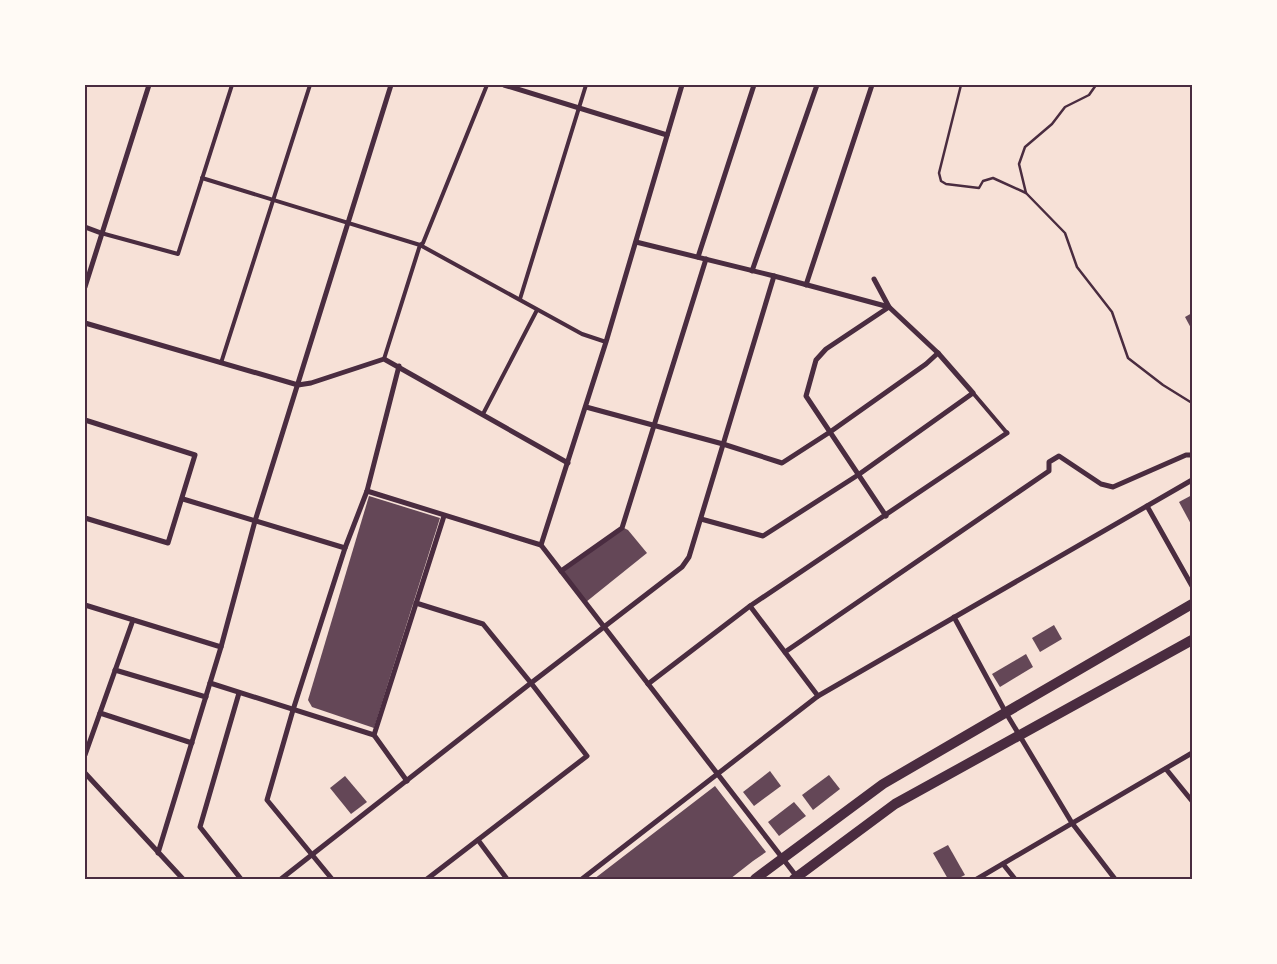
<svg xmlns="http://www.w3.org/2000/svg" width="1277" height="964" viewBox="0 0 1277 964" font-family="'Zilla Slab',serif">
  <style>
    .building { fill: #644757 }
    .lines { fill: none; stroke-linecap: round; stroke-linejoin: round }
    .path { stroke: #4a2c40; stroke-width: 2.5 }
    .service { stroke: #4a2c40; stroke-width: 4 }
    .minor { stroke: #4a2c40; stroke-width: 5 }
    .secondary { stroke: #4a2c40; stroke-width: 10 }
    .neatline { fill: none; stroke: #4a2c40; stroke-width: 2 }
  </style>
  <rect width="100%" height="100%" fill="#f7e1d7"/>
  <g class="building">
    <polygon points="1192,313 1192,330 1185,317"/>
    <polygon points="1192,495 1192,526 1179,502"/>
    <polygon points="369,496 440,518 374,728 312,707 308,700"/>
    <polygon points="624,528 628,530 647,553 586,602 563,571"/>
    <polygon points="1054,625 1062,639 1040,652 1032,638"/>
    <polygon points="1026,654 1033,667 1000,687 992,674"/>
    <polygon points="770,771 781,786 754,806 743,792"/>
    <polygon points="829,775 840,789 813,810 802,795"/>
    <polygon points="345,776 367,802 351,814 330,788"/>
    <polygon points="715,786 766,852 753,861 730,879 594,879"/>
    <polygon points="794,802 806,816 779,836 768,822"/>
    <polygon points="948,845 965,875 957,879 948,879 933,853"/>
  </g>
  <g class="lines">
    <g class="path">
      <polyline points="961,85 939,173 941,181 946,184 979,188 983,181 993,178 1026,193"/>
      <polyline points="1096,85 1089,95 1065,107 1052,124 1025,147 1019,164 1026,193 1065,233 1077,267 1112,312 1128,358 1163,385 1192,403"/>
    </g>
    <g class="service">
      <polyline points="202,178 420,245 582,334 606,342"/>
      <polyline points="101,233 178,254 232,85"/>
      <polyline points="520,299 586,85"/>
      <polyline points="384,359 420,245 423,243 487,85"/>
      <polyline points="221,363 310,85"/>
      <polyline points="973,393 1007,433"/>
      <polyline points="483,414 537,310"/>
    </g>
    <g class="minor">
      <polyline points="504,85 667,135"/>
      <polyline points="682,85 606,342 541,545 797,877"/>
      <polyline points="85,227 101,233"/>
      <polyline points="636,242 774,276 889,307 938,353 973,393 858,475 763,536 701,519"/>
      <polyline points="698,257 754,85"/>
      <polyline points="752,271 817,85"/>
      <polyline points="874,279 889,307 826,349 816,360 806,396 886,516"/>
      <polyline points="806,285 872,85"/>
      <polyline points="85,287 149,85"/>
      <polyline points="85,323 298,385 311,383 384,359 568,463"/>
      <polyline points="586,407 723,444 782,463 830,432 926,364 938,353"/>
      <polyline points="85,420 195,455 168,543 85,518"/>
      <polyline points="367,491 541,545"/>
      <polyline points="183,499 345,548"/>
      <polyline points="1147,506 1192,586"/>
      <polyline points="561,571 622,528 706,259"/>
      <polyline points="416,603 483,624 531,683 587,756 427,879"/>
      <polyline points="85,605 221,647"/>
      <polyline points="750,606 818,696"/>
      <polyline points="954,617 1006,713 1072,823 1115,879"/>
      <polyline points="785,652 1049,471 1049,462 1059,456 1101,484 1113,487 1186,455 1192,455"/>
      <polyline points="115,670 206,697"/>
      <polyline points="210,683 374,735"/>
      <polyline points="648,684 750,606 1007,433"/>
      <polyline points="239,693 200,827 241,879"/>
      <polyline points="100,713 192,743"/>
      <polyline points="85,755 133,620"/>
      <polyline points="1166,769 1192,801"/>
      <polyline points="85,773 183,879"/>
      <polyline points="407,781 374,735 444,516"/>
      <polyline points="478,840 507,879"/>
      <polyline points="158,853 221,647 255,521 391,85"/>
      <polyline points="1003,864 1015,879"/>
      <polyline points="281,879 531,683 682,567 689,557 774,276"/>
      <polyline points="332,879 267,800 293,710 345,548 367,491 399,366"/>
      <polyline points="582,879 818,696 1192,480"/>
      <polyline points="977,879 1192,753"/>
    </g>
    <g class="secondary">
      <polyline points="755,879 883,784 1192,604"/>
      <polyline points="794,879 895,804 1192,640"/>
    </g>
  </g>
  <rect width="1277" height="964" fill="none" stroke="#fffaf5" stroke-width="172"/>
  <rect x="86" y="86" width="1105" height="792" class="neatline"/>
</svg>
